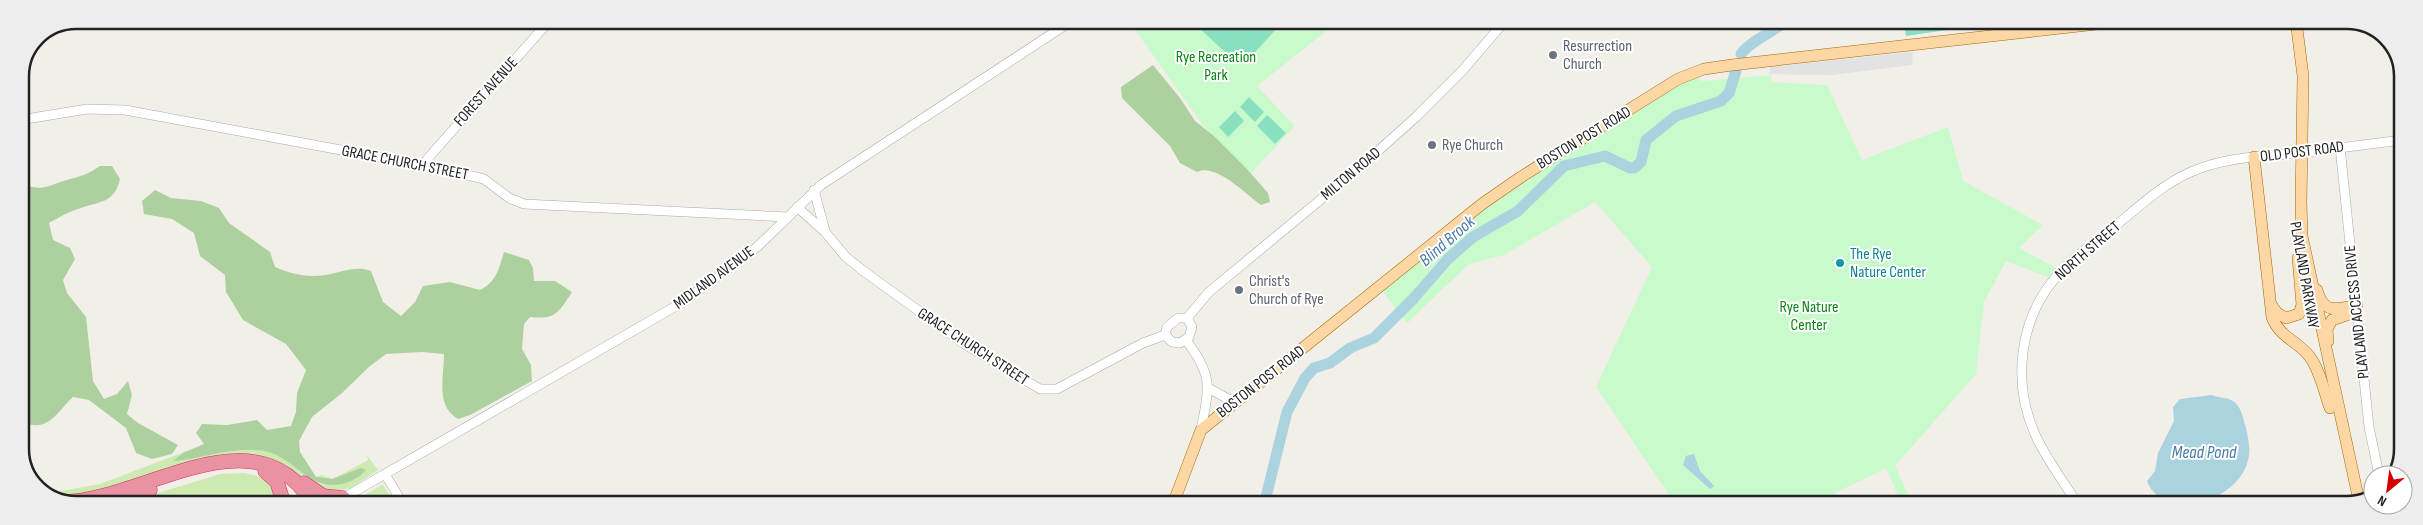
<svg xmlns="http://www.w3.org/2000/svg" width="2423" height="525" viewBox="0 0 2423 525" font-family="'Sofia Sans Condensed',sans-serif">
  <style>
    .grass { fill: #cdebb0 }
    .forest { fill: #add19e }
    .park { fill: #c8facc }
    .pitch { fill: #88e0be }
    .parking { fill: #e2e2e2 }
    .water { fill: #aad3df }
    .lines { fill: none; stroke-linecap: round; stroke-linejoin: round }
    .river { stroke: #aad3df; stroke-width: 11 }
    .minor-casing { stroke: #a9a9a9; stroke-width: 10 }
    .major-casing { stroke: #a06b00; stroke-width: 12 }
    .highway-casing { stroke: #dc2a67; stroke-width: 15 }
    .minor { stroke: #fff; stroke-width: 9 }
    .major { stroke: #fcd6a4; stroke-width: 11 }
    .highway { stroke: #e892a2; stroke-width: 14 }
    .minor-bridge-casing { stroke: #a9a9a9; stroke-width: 10; stroke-linecap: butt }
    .minor-bridge { stroke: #fff; stroke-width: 9 }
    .worship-dot { fill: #6b7280; stroke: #fff; stroke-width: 2 }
    .culture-dot { fill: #0f9aa8; stroke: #fff; stroke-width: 2 }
    .labels { text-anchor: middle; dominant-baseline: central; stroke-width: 4; stroke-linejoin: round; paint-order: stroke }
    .worship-label { font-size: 16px; fill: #5b616d; stroke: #fff; text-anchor: start }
    .park-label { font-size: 16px; fill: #0c8416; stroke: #fff }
    .street-label { font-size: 16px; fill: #222; stroke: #fff }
    .culture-label { font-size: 16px; fill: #0d838f; stroke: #fff; text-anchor: start }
    .water-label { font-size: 18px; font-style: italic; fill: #4a7aab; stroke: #fff }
    .rim { fill: none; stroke: #222; stroke-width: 2.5 }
  </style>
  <rect width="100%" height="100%" fill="#f2efe9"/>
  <g class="grass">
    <polygon points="205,444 300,452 316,477 321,475 333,479 368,460 366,454 378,470 351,488 331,492 309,482 282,464 246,455 223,456 123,486 65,497 51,496 36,489 31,477 43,481 55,492 100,484"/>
    <path d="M244,473C269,478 270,481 280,504H131L139,499L220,474Z"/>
    <polygon points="383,485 395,504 349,504 382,485"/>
  </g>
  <g class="forest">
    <path d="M1153,65L1180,98L1195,121L1227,146L1268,193L1270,202L1261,205C1247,195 1215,162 1197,172L1180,163L1170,146L1122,98L1121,87Z"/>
    <path d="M100,166H112L120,179C114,205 98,201 78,209C68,212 58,218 49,223L53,240L70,248L75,259L63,280L67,293L86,317L93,381L104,399L117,394L128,381L132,395L127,414L138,423L178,445L172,454L152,459L136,453L126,428L89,400L73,397C55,414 48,434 20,421V184C45,191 44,187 67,180C81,176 87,175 100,166Z"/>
    <path d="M155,190L171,198L201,201L219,208L229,223L270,252L275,267C292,274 306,278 325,275C341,273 355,265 371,271L383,302L401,316L415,302L423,286L450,282L480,290C496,282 499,269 504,252L529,260L533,268L534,281H555L572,292C559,312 556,320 530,317L524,324L522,349L531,365L532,381L470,415L458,419C435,406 444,376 444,354L422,352L386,354L370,366L342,393L312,417L299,441L300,452L316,477L332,479L361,468L366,470C354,484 331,490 314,480C297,471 283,454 264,451C230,446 205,459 173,461L183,453L204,444L196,433L202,424L227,425L257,420L267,430L291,426L296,412L297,393L306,370L286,344L243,320L226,292L225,275L200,256L194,233L172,219L144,214L142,201Z"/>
  </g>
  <g class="park">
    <polygon points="1128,20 1339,21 1257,86 1295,126 1251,173 1203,125"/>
    <polygon points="1772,75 1771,82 1827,85 1862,160 1948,127 1963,181 2043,225 2019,248 2058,269 2050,278 2006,261 1984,302 1976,374 1895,466 1913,505 1902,505 1886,468 1835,493 1840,505 1676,505 1596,387 1652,267 1595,202 1504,255 1469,264 1407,323 1381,290 1490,203 1672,87 1694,76 1702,81"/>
  </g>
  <g class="pitch">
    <polygon points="1209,21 1277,21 1279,26 1247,61 1235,61 1200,29"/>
    <polygon points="1915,21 1953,21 1954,29 1906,36 1904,22"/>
    <polygon points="1249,97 1264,112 1255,122 1240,107"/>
    <polygon points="1235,111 1244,121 1228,137 1219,127"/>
    <polygon points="1267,115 1286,133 1275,144 1257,126"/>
  </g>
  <polygon class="parking" points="1913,52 1912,65 1832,75 1769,74 1770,67"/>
  <g class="water">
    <path d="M2212,395C2219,398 2227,397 2233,401C2242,407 2243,419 2246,428C2248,437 2250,446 2249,455C2244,501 2164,525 2147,481L2155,471L2158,453L2174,421L2173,407L2180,399Z"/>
    <polygon points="1694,454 1700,471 1714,486 1710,489 1683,465 1686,456"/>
  </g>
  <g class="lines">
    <g class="river">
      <path d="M1741,54C1749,42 1773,32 1786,21"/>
      <polyline points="1264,505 1287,412 1305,378 1314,368 1330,363 1350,348 1374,338 1414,298 1448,259 1473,237 1518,211 1564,166 1605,156 1630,168 1634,168 1641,162 1646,140 1676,116 1721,101 1729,93 1736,71"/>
    </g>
    <defs>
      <g id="minor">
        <polyline points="20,120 87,109 125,110 422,165 484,179 509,198 524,204 787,217"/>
        <polyline points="2340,147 2369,427 2379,475"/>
        <polyline points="2315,151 2402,140"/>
        <polyline points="422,165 550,20"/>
        <polyline points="814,190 825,231"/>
        <polyline points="797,207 825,232 845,256 862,270 966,345 1040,389 1057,389 1143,343 1165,335"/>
        <polygon points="1178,318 1187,318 1192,327 1189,337 1180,343 1172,342 1165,335 1167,327"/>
        <polyline points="1187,318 1209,292 1360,167 1416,117 1462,71 1505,21"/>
        <path d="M1186,340C1214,377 1209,387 1201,430"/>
        <polyline points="1208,388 1234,402"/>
        <polyline points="385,474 403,504"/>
        <polyline points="333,504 683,302 756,248 821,185 1073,20"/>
        <path d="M2078,505C2064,482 2046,459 2035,434C2012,382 2019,320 2056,277C2072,258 2094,243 2114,227C2141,205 2168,179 2201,168C2225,159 2251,157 2276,155"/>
      </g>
      <g id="major">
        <polyline points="2296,21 2303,76 2301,202 2302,236 2359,501"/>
        <path d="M2254,157L2272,317C2279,337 2298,341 2310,357C2320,371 2324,391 2330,408"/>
        <path d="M2317,290C2324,315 2337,309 2357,305"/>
        <polyline points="2272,306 2277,313 2286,318 2299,314 2302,305 2298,258"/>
        <polyline points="2328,341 2327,329 2332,320 2352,313"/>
        <polyline points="1173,504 1201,430 1482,204 1521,177 1678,79 1704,69 1732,65 2124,21"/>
      </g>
      <g id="highway">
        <polyline points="265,471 277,482 284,504"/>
        <polyline points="304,483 323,496 343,498"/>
        <path d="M62,502C141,502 256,408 313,504"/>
        <polyline points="124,504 133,497 150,490"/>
      </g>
    </defs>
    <use href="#minor" class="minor-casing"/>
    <use href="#major" class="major-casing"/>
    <use href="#highway" class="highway-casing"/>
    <use href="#minor" class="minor"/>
    <use href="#major" class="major"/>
    <use href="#highway" class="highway"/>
    <defs>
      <polyline id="minor-bridge" points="2276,155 2315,151"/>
    </defs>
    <use href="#minor-bridge" class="minor-bridge-casing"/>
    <use href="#minor-bridge" class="minor-bridge"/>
  </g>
  <g class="worship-dot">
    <circle cx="1553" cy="55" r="5"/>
    <circle cx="1432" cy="145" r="5"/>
    <circle cx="1239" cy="290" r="5"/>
  </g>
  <circle class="culture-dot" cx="1840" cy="263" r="5"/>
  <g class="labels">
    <g class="worship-label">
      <text x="1563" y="46">Resurrection<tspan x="1563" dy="18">Church</tspan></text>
      <text x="1442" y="145">Rye Church</text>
      <text x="1249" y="281">Christ's<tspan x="1249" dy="18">Church of Rye</tspan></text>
    </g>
    <g class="park-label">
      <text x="1216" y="57">Rye Recreation<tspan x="1216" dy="18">Park</tspan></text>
      <text x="1809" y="307">Rye Nature<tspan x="1809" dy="18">Center</tspan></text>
    </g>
    <g class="street-label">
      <text transform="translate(486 92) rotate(-48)">FOREST AVENUE</text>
      <text transform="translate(1584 138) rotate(-31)">BOSTON POST ROAD</text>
      <text transform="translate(2302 152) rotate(-7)">OLD POST ROAD</text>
      <text transform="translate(405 163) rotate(11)">GRACE CHURCH STREET</text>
      <text transform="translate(1351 174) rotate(-40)">MILTON ROAD</text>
      <text transform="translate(2088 251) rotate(-41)">NORTH STREET</text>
      <text transform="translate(2304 275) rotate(80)">PLAYLAND PARKWAY</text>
      <text transform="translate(714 278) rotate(-36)">MIDLAND AVENUE</text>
      <text transform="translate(2357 312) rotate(-96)">PLAYLAND ACCESS DRIVE</text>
      <text transform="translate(973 347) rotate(33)">GRACE CHURCH STREET</text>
      <text transform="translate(1261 382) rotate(-38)">BOSTON POST ROAD</text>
    </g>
    <g class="culture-label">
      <text x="1850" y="254">The Rye<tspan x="1850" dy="18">Nature Center</tspan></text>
    </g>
    <g class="water-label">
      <text transform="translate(1447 241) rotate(-41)">Blind Brook</text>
      <text x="2204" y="452">Mead Pond</text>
    </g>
  </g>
  <path d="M0 0H2423V525H0ZM76 29H2347A47 47 0 0 1 2394 76V449A47 47 0 0 1 2347 496H76A47 47 0 0 1 29 449V76A47 47 0 0 1 76 29Z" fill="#ededed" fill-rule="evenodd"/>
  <path class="rim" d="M76 29H2347A47 47 0 0 1 2394 76V449A47 47 0 0 1 2347 496H76A47 47 0 0 1 29 449V76A47 47 0 0 1 76 29Z"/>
  <g transform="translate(2388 490) rotate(209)"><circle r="24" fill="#ffffff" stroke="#a7a7a7"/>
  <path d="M0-4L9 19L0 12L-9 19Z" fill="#d40000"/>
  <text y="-8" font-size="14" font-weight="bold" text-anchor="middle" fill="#222222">N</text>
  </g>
</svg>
